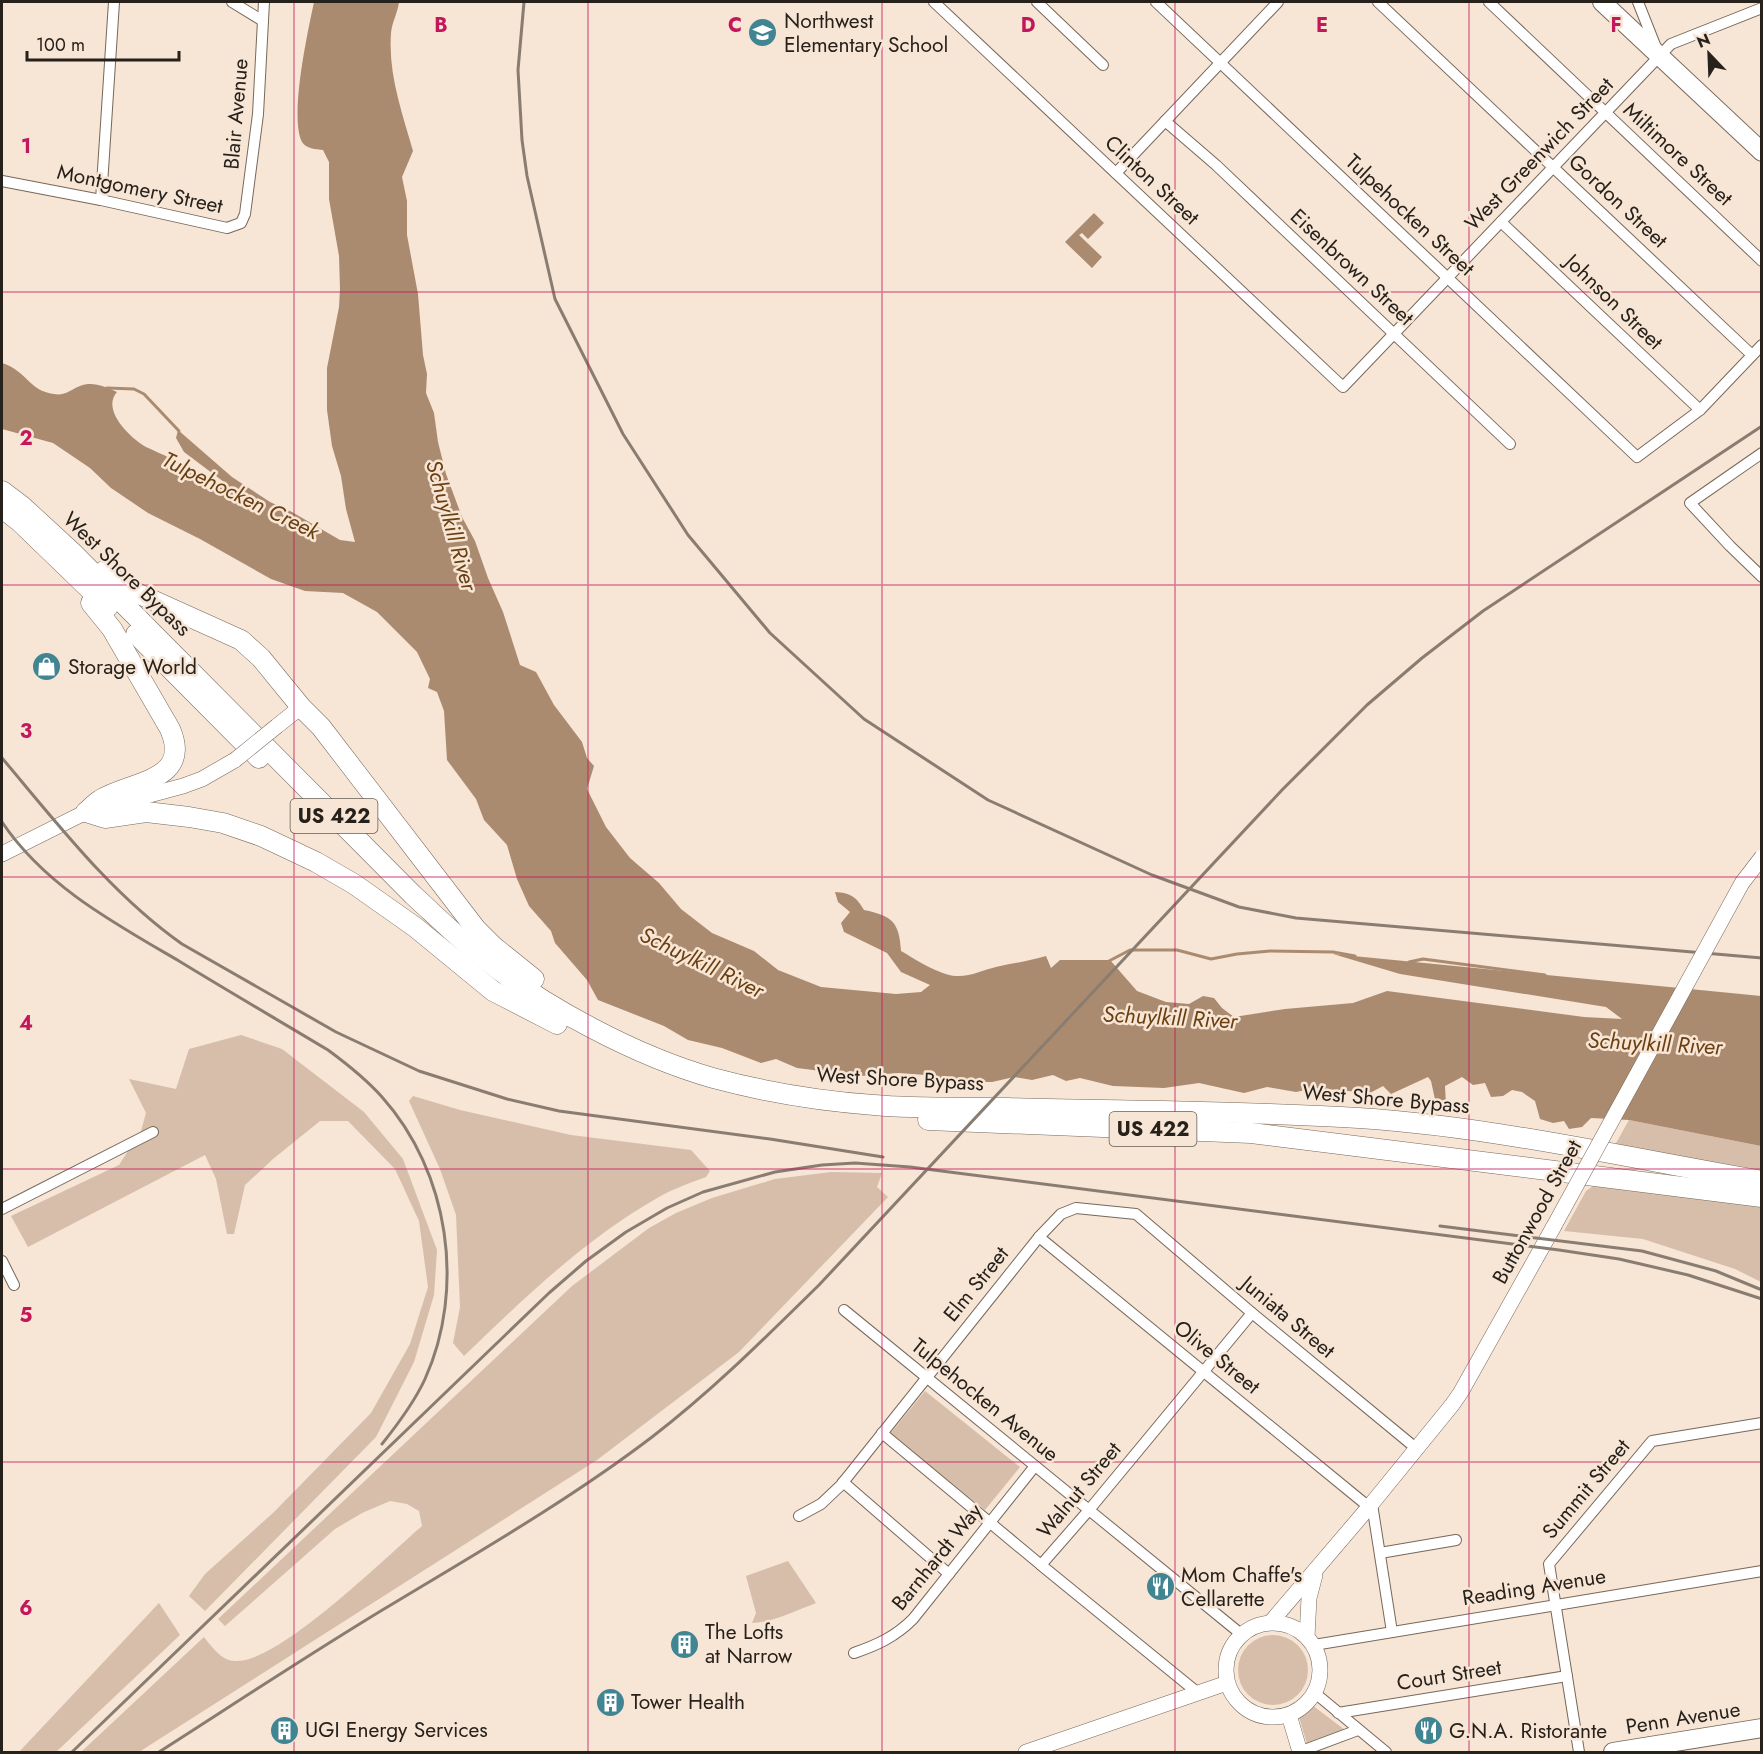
<svg xmlns="http://www.w3.org/2000/svg" width="1763" height="1754" viewBox="0 0 1763 1754" font-family="Jost,sans-serif">
  <style>
    .green { fill: #d6beaa }
    .water { fill: #ab8b70 }
    .lines { fill: none; stroke-linecap: round; stroke-linejoin: round }
    .stream { stroke: #ab8b70; stroke-width: 3 }
    .street-casing { stroke: #77685a; stroke-width: 12 }
    .secondary-casing { stroke: #77685a; stroke-width: 16 }
    .primary-casing { stroke: #77685a; stroke-width: 20 }
    .highway-casing { stroke: #77685a; stroke-width: 21 }
    .street { stroke: #fff; stroke-width: 10 }
    .secondary { stroke: #fff; stroke-width: 15 }
    .primary { stroke: #fff; stroke-width: 18 }
    .highway { stroke: #fff; stroke-width: 20 }
    .rail { stroke: #897d72; stroke-width: 3 }
    .secondary-bridge-casing { stroke: #77685a; stroke-width: 16; stroke-linecap: butt }
    .secondary-bridge { stroke: #fff; stroke-width: 15 }
    .grid { fill: none; stroke: #c2185b; stroke-width: 1.5; stroke-opacity: 0.55 }
    .labels { text-anchor: middle; dominant-baseline: central; stroke-width: 5; stroke-linejoin: round; paint-order: stroke }
    .shield { fill: #f7e5d5; stroke: #655c53; stroke-width: 1.5 }
    .shield-label { font-size: 20px; font-weight: bold; fill: #27211b }
    .poi-label { font-size: 21px; fill: #27211b; stroke: #f7e5d5; text-anchor: start }
    .street-label { font-size: 21px; fill: #27211b; stroke: #f7e5d5 }
    .water-label { font-size: 22px; font-style: italic; fill: #6b4011; stroke: #f7e5d5 }
    .grid-label { font-size: 20px; text-anchor: middle; font-weight: bold; fill: #c2185b; stroke: #f7e5d5; stroke-width: 5; stroke-linejoin: round; paint-order: stroke }
  </style>
  <rect width="100%" height="100%" fill="#f7e5d5"/>
  <g class="green">
    <polygon points="241,1035 282,1049 364,1112 403,1159 437,1250 434,1295 414,1362 376,1437 205,1611 189,1596 205,1574 274,1512 371,1413 410,1344 428,1287 419,1221 395,1169 348,1121 320,1121 273,1159 245,1185 234,1234 227,1234 216,1179 205,1155 28,1247 11,1216 119,1165 141,1131 146,1113 129,1079 176,1089 189,1049"/>
    <path d="M413,1096L460,1110L571,1135L691,1150L710,1171L706,1177C690,1183 673,1189 659,1197C585,1239 524,1298 464,1356L453,1343L460,1307L456,1215L440,1169L409,1101Z"/>
    <polygon points="1629,1120 1761,1146 1761,1170 1615,1145"/>
    <path d="M831,1172L882,1173L877,1187L888,1197L739,1352L597,1460L139,1752H81L204,1637C212,1647 222,1661 235,1661C278,1664 387,1556 422,1526L419,1511L407,1504L390,1501L362,1513L335,1529L225,1626L218,1619L572,1286L649,1228L676,1213L712,1198L775,1179Z"/>
    <polygon points="1593,1186 1761,1204 1761,1282 1735,1269 1643,1239 1564,1231 1586,1191"/>
    <polygon points="925,1391 1020,1467 985,1510 890,1434"/>
    <path d="M788,1561L816,1603C795,1611 774,1622 752,1623L756,1613L746,1576Z"/>
    <polygon points="159,1603 180,1635 56,1752 19,1752"/>
    <circle cx="1273" cy="1670" r="35"/>
    <polygon points="1312,1705 1345,1730 1307,1744 1299,1717"/>
  </g>
  <g class="water">
    <path d="M314,2H399C398,12 392,22 391,33C388,74 402,112 413,151L402,177L407,201V235L418,294L423,355L427,374L426,393L434,413L438,442L446,474L462,517L475,541L488,578L503,612L520,665L536,672L554,705L582,742L587,758L594,766L587,789L606,827L630,858L659,883L681,909L712,933L754,951L778,970L821,987L896,994L921,992L930,985L901,972L887,953L844,932L841,923L850,912L838,902L835,892C850,893 856,896 864,910C892,916 899,921 901,951C915,959 939,975 956,976C970,977 983,970 996,967C1013,963 1030,961 1046,956L1051,968L1060,960H1110L1137,991L1166,1002L1189,1004L1203,996L1214,998L1222,1008L1234,1017L1285,1009L1353,1003L1387,991L1584,1017L1622,1019L1606,1007L1400,974L1333,954L1761,996V1146L1629,1120L1591,1118L1582,1127L1569,1129L1564,1121L1553,1123L1540,1119L1535,1101L1522,1092L1512,1090L1503,1096L1491,1097L1485,1083L1473,1085L1462,1077L1445,1086L1446,1105L1441,1106L1436,1104L1431,1081L1428,1077L1391,1094L1383,1086L1370,1093L1315,1088L1296,1092L1267,1087L1244,1093L1199,1083L1164,1088L1113,1086L1080,1078L1066,1081L1053,1075L1032,1080L1014,1077L992,1082H953L925,1075L899,1073L861,1076L797,1068L776,1059L761,1063L722,1048L688,1040L664,1026L598,1000L587,980L555,943L551,931L529,906L517,879L507,845L484,820L476,799L447,760L444,711L437,692L428,688L430,679L417,652L377,612L343,593L305,591L271,579L200,539L148,513L111,488L90,468L53,443L2,429V363C26,370 29,391 54,394C65,396 70,390 80,386C93,381 105,387 117,392C101,410 130,438 146,447C154,451 163,454 171,459C186,468 204,488 223,486L224,482L184,452L176,438L178,430L232,477L270,502L292,512L340,540L355,542L346,509L341,476L332,446L327,410V368L339,307L340,289L339,256L329,199V162L323,150C316,149 306,149 302,142C289,116 308,31 314,2Z"/>
    <polygon points="1094,213 1104,223 1088,239 1082,233 1079,235 1102,257 1092,268 1065,242"/>
  </g>
  <g class="lines">
    <g class="stream">
      <polyline points="107,388 134,389 144,394 179,431"/>
      <polyline points="1109,961 1130,950 1177,950 1211,959 1237,954 1270,951 1333,952 1355,956"/>
      <polyline points="1409,962 1423,959 1545,975"/>
    </g>
    <defs>
      <g id="street">
        <polyline points="232,2 263,21"/>
        <polyline points="934,2 1343,387 1671,44 1762,8"/>
        <polyline points="1037,2 1103,65"/>
        <polyline points="1156,2 1637,457 1700,410 1762,345"/>
        <polyline points="1378,2 1752,355"/>
        <polyline points="1489,2 1762,261"/>
        <polyline points="1638,2 1657,50"/>
        <polyline points="1165,121 1216,165 1510,444"/>
        <polyline points="1116,173 1278,2"/>
        <polyline points="2,181 101,200 227,228 241,223 245,214 258,114 264,2"/>
        <polyline points="101,200 114,2"/>
        <polyline points="1501,222 1700,410"/>
        <polyline points="1762,453 1690,503 1730,546 1762,577"/>
        <polyline points="2,1209 153,1132"/>
        <polyline points="1039,1237 1369,1507"/>
        <polyline points="2,1261 14,1285"/>
        <polyline points="844,1310 1241,1634"/>
        <polyline points="882,1433 1041,1565"/>
        <polyline points="843,1482 949,1574"/>
        <polyline points="1372,1504 1392,1632"/>
        <polyline points="799,1516 821,1504 841,1485 1039,1237 1061,1214 1076,1208 1136,1214 1252,1313 1417,1449"/>
        <polyline points="1380,1553 1456,1540"/>
        <polyline points="1314,1645 1762,1571"/>
        <path d="M854,1653C877,1645 895,1637 913,1619L1035,1466"/>
        <polyline points="1198,1693 1041,1565 1089,1510 1252,1313"/>
        <polyline points="1315,1693 1386,1752"/>
        <polyline points="1338,1713 1567,1676"/>
        <polyline points="1299,1752 1358,1730"/>
        <polyline points="1579,1752 1549,1564 1652,1441 1762,1423"/>
      </g>
      <g id="secondary">
        <polyline points="277,726 301,707"/>
        <polyline points="2,854 86,812 183,786 202,779 235,760"/>
        <polyline points="1271,1622 1369,1507 1452,1405 1461,1392 1554,1226"/>
        <circle cx="1273" cy="1670" r="47"/>
        <polyline points="1307,1637 1309,1598 1315,1575"/>
        <polyline points="1289,1715 1300,1752"/>
        <polyline points="1026,1752 1227,1683"/>
      </g>
      <g id="primary">
        <polyline points="1602,2 1762,152"/>
        <polyline points="1613,1752 1762,1728"/>
      </g>
      <g id="highway">
        <path d="M2,491L22,506L72,552L413,895C436,916 458,938 482,957C544,1007 636,1056 713,1078C765,1092 820,1101 874,1105C918,1109 964,1107 1008,1108C1119,1111 1230,1111 1341,1117C1482,1124 1622,1157 1762,1181"/>
        <polyline points="2,508 20,522 108,607"/>
        <polyline points="104,571 117,582 139,594 241,640 261,658 301,707 321,727 476,929 493,946 534,979"/>
        <polyline points="136,634 259,758"/>
        <polyline points="86,812 105,818 146,812 189,817 223,823 261,836 316,862 354,884 415,927 493,991 557,1024"/>
        <path d="M86,812C91,808 95,803 100,800C130,781 193,782 170,729L112,629L91,603"/>
        <polyline points="928,1120 1251,1133 1762,1197"/>
      </g>
    </defs>
    <use href="#street" class="street-casing"/>
    <use href="#secondary" class="secondary-casing"/>
    <use href="#primary" class="primary-casing"/>
    <use href="#highway" class="highway-casing"/>
    <use href="#street" class="street"/>
    <use href="#secondary" class="secondary"/>
    <use href="#primary" class="primary"/>
    <use href="#highway" class="highway"/>
    <g class="rail">
      <polyline points="524,2 518,70 522,140 527,176 555,299 623,434 688,535 770,633 864,719 988,800 1152,875 1239,907 1296,918 1762,958"/>
      <path d="M2,758C57,823 111,894 182,944L336,1032L419,1071L507,1099L559,1111L770,1139L883,1157"/>
      <path d="M2,822C45,886 114,923 179,961C228,991 278,1020 328,1050C347,1064 366,1079 382,1097C449,1172 466,1288 425,1379C414,1403 398,1424 382,1444"/>
      <polyline points="1440,1226 1642,1251 1716,1271 1762,1290"/>
      <polyline points="72,1752 549,1293 586,1261 626,1232 667,1208 703,1192 775,1172 822,1165 855,1163 910,1167 1559,1250 1619,1259 1688,1275 1762,1299"/>
      <path d="M159,1752C234,1704 308,1655 384,1609C475,1554 568,1501 652,1437C712,1391 765,1338 819,1285L1282,790L1367,705L1422,658L1483,611L1762,426"/>
    </g>
    <defs>
      <g id="secondary-bridge">
        <polyline points="235,760 277,726"/>
        <polyline points="1554,1226 1742,883 1762,857"/>
      </g>
    </defs>
    <use href="#secondary-bridge" class="secondary-bridge-casing"/>
    <use href="#secondary-bridge" class="secondary-bridge"/>
  </g>
  <path class="grid" d="M294,2V1752M588,2V1752M882,2V1752M1175,2V1752M1469,2V1752M2,292H1762M2,585H1762M2,877H1762M2,1169H1762M2,1462H1762"/>
  <defs>
    <symbol id="school-disc" viewBox="-11 -11 22 22"><circle r="9.5" fill="#418593" stroke="#f7e5d5"/><path d="M0-5L7-2L0 1L-7-2ZM-4 1L0 2.5L4 1V4Q0 6-4 4Z" fill="#fff"/></symbol>
    <symbol id="shop-disc" viewBox="-11 -11 22 22"><circle r="9.5" fill="#418593" stroke="#f7e5d5"/><path d="M-5-2.5h2.3a2.7 3.5 0 0 1 5.4 0H5L5.5 6h-11ZM-1.5-2.5h3a1.5 2.3 0 0 0-3 0Z" fill="#fff"/></symbol>
    <symbol id="restaurant-disc" viewBox="-11 -11 22 22"><circle r="9.5" fill="#418593" stroke="#f7e5d5"/><path d="M-5-6h1v4h1v-4h1v4h1v-4h1v5L-1.5 .5V6h-2V.5L-5-1ZM5-6V6H3V1.5H1.5Q1.5-4 5-6Z" fill="#fff"/></symbol>
    <symbol id="building-disc" viewBox="-11 -11 22 22"><circle r="9.5" fill="#418593" stroke="#f7e5d5"/><path d="M-4-6H4V6H1V3H-1V6H-4ZM-2.5-4.3h1.7v1.8h-1.7ZM.8-4.3h1.7v1.8H.8ZM-2.5-1h1.7V.8h-1.7ZM.8-1h1.7V.8H.8Z" fill="#fff"/></symbol>
  </defs>
  <g fill-rule="evenodd">
    <use href="#school-disc" x="746" y="16" width="33" height="33"/>
    <use href="#shop-disc" x="30" y="650" width="33" height="33"/>
    <use href="#restaurant-disc" x="1144" y="1570" width="33" height="33"/>
    <use href="#building-disc" x="668" y="1628" width="33" height="33"/>
    <use href="#building-disc" x="594" y="1686" width="33" height="33"/>
    <use href="#building-disc" x="268" y="1714" width="33" height="33"/>
    <use href="#restaurant-disc" x="1412" y="1714" width="33" height="33"/>
  </g>
  <g class="labels">
    <g class="shield">
      <rect x="290.5" y="799" width="87" height="34" rx="4.5"/>
      <rect x="1109.5" y="1112" width="87" height="34" rx="4.5"/>
    </g>
    <g class="shield-label">
      <text x="334" y="816">US 422</text>
      <text x="1153" y="1129">US 422</text>
    </g>
    <g class="poi-label">
      <text x="784" y="21">Northwest<tspan x="784" dy="24">Elementary School</tspan></text>
      <text x="68" y="667">Storage World</text>
      <text x="1181" y="1575">Mom Chaffe's<tspan x="1181" dy="24">Cellarette</tspan></text>
      <text x="705" y="1632">The Lofts<tspan x="705" dy="24">at Narrow</tspan></text>
      <text x="631" y="1702">Tower Health</text>
      <text x="305" y="1730">UGI Energy Services</text>
      <text x="1449" y="1731">G.N.A. Ristorante</text>
    </g>
    <g class="street-label">
      <text transform="translate(236 114) rotate(-85)">Blair Avenue</text>
      <text transform="translate(1539 154) rotate(-46)">West Greenwich Street</text>
      <text transform="translate(1678 154) rotate(43)">Miltimore Street</text>
      <text transform="translate(1152 180) rotate(43)">Clinton Street</text>
      <text transform="translate(140 189) rotate(12)">Montgomery Street</text>
      <text transform="translate(1618 201) rotate(43)">Gordon Street</text>
      <text transform="translate(1410 215) rotate(43)">Tulpehocken Street</text>
      <text transform="translate(1352 267) rotate(43)">Eisenbrown Street</text>
      <text transform="translate(1614 302) rotate(44)">Johnson Street</text>
      <text transform="translate(127 574) rotate(44)">West Shore Bypass</text>
      <text transform="translate(900 1079) rotate(3)">West Shore Bypass</text>
      <text transform="translate(1386 1099) rotate(5)">West Shore Bypass</text>
      <text transform="translate(1537 1212) rotate(-61)">Buttonwood Street</text>
      <text transform="translate(976 1284) rotate(-51)">Elm Street</text>
      <text transform="translate(1288 1317) rotate(40)">Juniata Street</text>
      <text transform="translate(1217 1357) rotate(39)">Olive Street</text>
      <text transform="translate(985 1400) rotate(39)">Tulpehocken Avenue</text>
      <text transform="translate(1586 1489) rotate(-50)">Summit Street</text>
      <text transform="translate(1079 1490) rotate(-50)">Walnut Street</text>
      <text transform="translate(937 1557) rotate(-51)">Barnhardt Way</text>
      <text transform="translate(1534 1587) rotate(-9)">Reading Avenue</text>
      <text transform="translate(1449 1675) rotate(-9)">Court Street</text>
      <text transform="translate(1683 1718) rotate(-9)">Penn Avenue</text>
    </g>
    <g class="water-label">
      <text transform="translate(241 495) rotate(26)">Tulpehocken Creek</text>
      <text transform="translate(452 525) rotate(74)">Schuylkill River</text>
      <text transform="translate(702 962) rotate(26)">Schuylkill River</text>
      <text transform="translate(1170 1017) rotate(3)">Schuylkill River</text>
      <text transform="translate(1655 1043) rotate(3)">Schuylkill River</text>
    </g>
  </g>
  <g class="grid-label">
    <text x="441" y="32">B</text>
    <text x="735" y="32">C</text>
    <text x="1028" y="32">D</text>
    <text x="1322" y="32">E</text>
    <text x="1616" y="32">F</text>
    <text x="26" y="153">1</text>
    <text x="26" y="445">2</text>
    <text x="26" y="738">3</text>
    <text x="26" y="1030">4</text>
    <text x="26" y="1322">5</text>
    <text x="26" y="1615">6</text>
  </g>
  <rect width="1763" height="1754" fill="none" stroke="#27211b" stroke-width="6"/>
  <g transform="translate(1709 54) rotate(337)" stroke="#f7e5d5" stroke-width="4.5" paint-order="stroke">
  <path d="M0-4.5L10 22L0 15L-10 22Z" fill="#27211b"/>
  <text y="-9" font-size="16" font-weight="bold" text-anchor="middle" fill="#27211b">N</text>
  </g>
  <path d="M27 51v9h152v-9" fill="none" stroke="#27211b" stroke-width="3"/>
  <text x="36" y="51" font-size="18" fill="#27211b" stroke="#f7e5d5" stroke-width="4.5" paint-order="stroke">100 m</text>
</svg>
